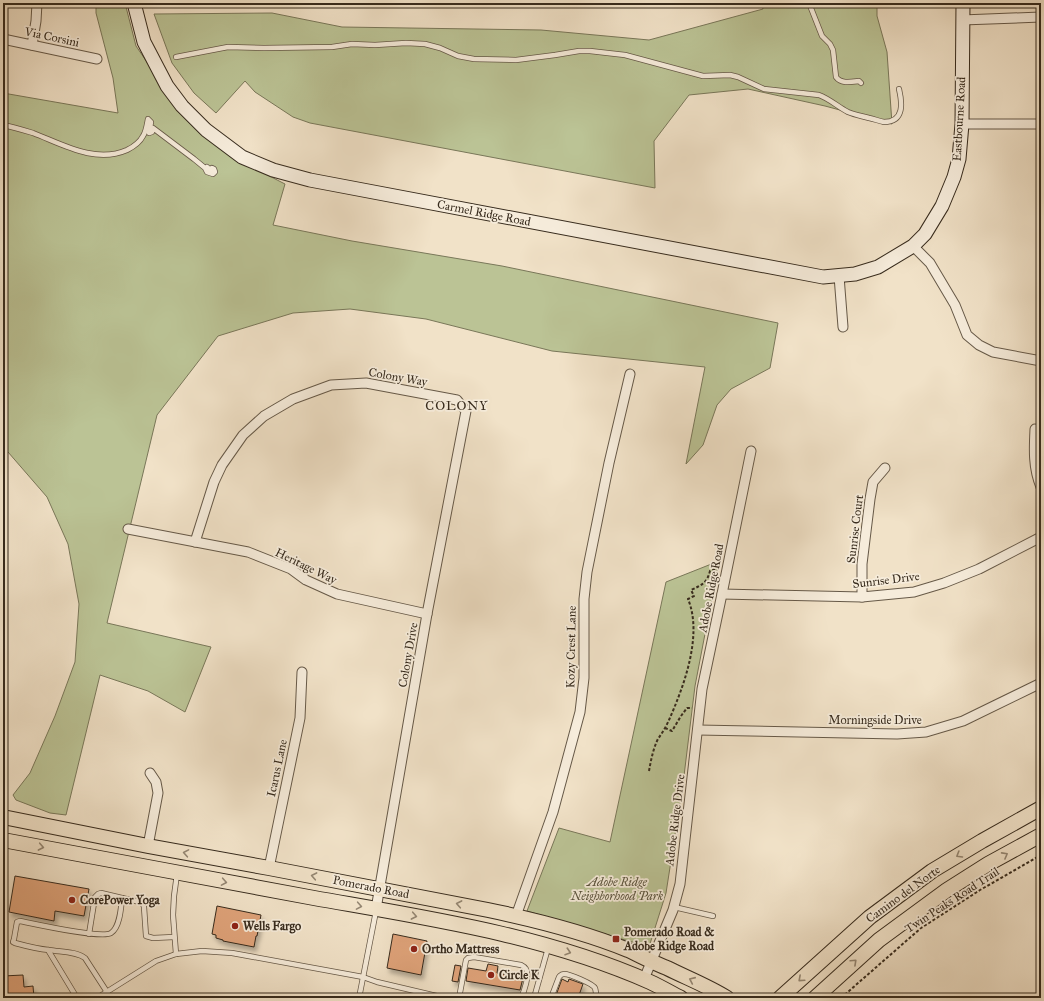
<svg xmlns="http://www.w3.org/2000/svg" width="1044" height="1001" viewBox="0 0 1044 1001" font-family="'IM FELL Great Primer',serif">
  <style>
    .green { fill: #bbc395; stroke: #797759 }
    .building { fill: #dfa37a; stroke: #372b1d; filter: url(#shadow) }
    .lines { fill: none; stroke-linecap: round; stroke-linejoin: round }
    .lane-casing { stroke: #665948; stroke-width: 6 }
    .street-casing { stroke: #665948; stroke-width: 11 }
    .secondary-casing { stroke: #372b1d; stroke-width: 15 }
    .primary-casing { stroke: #372b1d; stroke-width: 16 }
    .path { stroke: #372b1d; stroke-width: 2; stroke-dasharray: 3 2; stroke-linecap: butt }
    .lane { stroke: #f6ecdb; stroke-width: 4.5 }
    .street { stroke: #f6ecdb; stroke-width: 9 }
    .secondary { stroke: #f6ecdb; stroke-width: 13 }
    .primary { stroke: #f1e2c8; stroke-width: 14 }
    .oneway { stroke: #948672 }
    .poi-dot { fill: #8f2418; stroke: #f6ecdb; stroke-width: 1.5 }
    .labels { text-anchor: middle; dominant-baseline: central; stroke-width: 3.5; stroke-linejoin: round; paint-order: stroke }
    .street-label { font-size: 12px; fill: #372b1d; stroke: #f6ecdb }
    .park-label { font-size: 12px; font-style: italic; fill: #58513b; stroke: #f6ecdb }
    .poi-label { font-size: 12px; font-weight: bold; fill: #372b1d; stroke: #f6ecdb; text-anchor: start }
    .neighbourhood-label { font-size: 13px; letter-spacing: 1px; fill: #372b1d; stroke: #f6ecdb }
  </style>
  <defs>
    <filter id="shadow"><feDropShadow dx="2.5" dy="4.5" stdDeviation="2" flood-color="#0004"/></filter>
  </defs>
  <rect width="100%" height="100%" fill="#f1e2c8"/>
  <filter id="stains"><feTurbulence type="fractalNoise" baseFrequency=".005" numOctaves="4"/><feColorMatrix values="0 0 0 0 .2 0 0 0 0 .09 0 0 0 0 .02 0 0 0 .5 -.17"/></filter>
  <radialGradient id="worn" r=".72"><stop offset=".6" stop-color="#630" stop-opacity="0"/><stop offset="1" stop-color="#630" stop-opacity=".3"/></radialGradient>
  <g class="green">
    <polygon points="96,3 125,3 136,46 181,112 232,157 285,184 273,225 352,241 502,266 778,323 770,368 731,389 717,405 703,445 686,464 705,367 552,351 426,319 350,309 293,313 218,336 157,415 107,623 211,647 185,712 148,691 100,675 66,815 50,813 16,800 13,795 30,773 55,716 75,662 79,604 68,544 47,497 8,452 3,448 3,93 118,113 113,78 96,13"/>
    <polygon points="762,3 877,3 877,16 887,52 892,124 825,106 748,89 689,95 654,141 655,188 310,123 293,117 255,92 245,81 216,113 194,93 172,63 154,14 272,13 342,27 541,30 649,40 763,9"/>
    <polygon points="719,561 695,686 683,784 666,893 649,947 527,911 559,828 610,842 666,582"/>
  </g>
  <g class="building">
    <polygon points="15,876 89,889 84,916 55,911 54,921 9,912"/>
    <polygon points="217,906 261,915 257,936 256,936 254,947 223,941 223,940 216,938 216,935 212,934"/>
    <polygon points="393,934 427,941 421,975 387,968"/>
    <polygon points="488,964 498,966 497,973 523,978 520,990 466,981 468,968 486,971"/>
    <polygon points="455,965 461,966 458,982 452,981"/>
    <polygon points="23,975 24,987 33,986 34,998 3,998 3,976"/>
    <polygon points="562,979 568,982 569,979 583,984 578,998 555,998"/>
  </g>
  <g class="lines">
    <defs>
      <g id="lane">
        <path d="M809,3L822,36L830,44L833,50L836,77C841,84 851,82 859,81L861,83"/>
        <path d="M176,57L228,47L264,48L332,47L352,44L375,45L406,43L425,44L440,48L458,56L474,59L516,60L555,55L579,51H590L625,55L703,76L730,75L738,77L764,89L819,95C830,99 838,107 848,112C855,115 862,116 869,118C874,119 879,121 884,122C905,122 902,102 899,89"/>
        <path d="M3,125C13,127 23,130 33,133C62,144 95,164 127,150C133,147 140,142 143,136C146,132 147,124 148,119L151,122L149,133L152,132L153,128L194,159L205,168L207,172L213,174L215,172L214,169L212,168V171L207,167"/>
        <polyline points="674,907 713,916"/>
        <polyline points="89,934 95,897 98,894 101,893 122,898"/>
        <polyline points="48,950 77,998"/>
        <polyline points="176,954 173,915 174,896 177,874"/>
        <path d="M107,992L85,958C76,951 60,952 49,950C37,949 26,946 15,943L13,942L14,939L17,922L20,921C35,924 102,939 111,933C120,927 121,908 122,898L140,902L143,904L144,907L146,936L153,938L174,937"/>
        <polyline points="97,998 156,961 176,954 202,951 232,953 363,977 377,982 445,998"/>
        <polyline points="359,998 376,911"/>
        <path d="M459,998L466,960L468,958L474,957L521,965C523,966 525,967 526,969C530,974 524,992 521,998"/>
        <polyline points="534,998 548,948"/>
        <path d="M551,998L559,977C561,975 561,974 564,974C570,974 593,984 595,988C596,991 596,995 597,998"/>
      </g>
      <g id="street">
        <polyline points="962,20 1041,17"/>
        <polyline points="3,39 97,59"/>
        <polyline points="32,45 36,21 37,3"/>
        <polyline points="962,124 1041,124"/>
        <polyline points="913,246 930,263 955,305 967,335 979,345 993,352 1041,361"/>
        <polyline points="839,276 843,327"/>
        <path d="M1035,429C1034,449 1033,468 1041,487"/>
        <polyline points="128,529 248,552 291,569 306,580 337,594 427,614"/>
        <polyline points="195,542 214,482 222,465 243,435 264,416 293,399 331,385 366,383 457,400 466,411 427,614 376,909"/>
        <polyline points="722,594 862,597 914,592 944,583 979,569 1041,537"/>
        <polyline points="862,597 862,564 870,499 873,482 885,468"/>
        <polyline points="698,730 897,734 926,732 963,721 1041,683"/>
        <polyline points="148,846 158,793 156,782 150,773"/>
        <polyline points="269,868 300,718 302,672"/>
        <polyline points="516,916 553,812 580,712 584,678 584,599 587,572 609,463 630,374"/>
        <polyline points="644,979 673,910 680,884 702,689 722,594 751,451"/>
      </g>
      <polyline id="secondary" points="134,3 144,42 167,86 182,106 206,130 242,157 273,170 310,180 823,277 855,274 878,267 913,246 925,234 942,206 954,177 959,159 962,124 963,3"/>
      <g id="primary">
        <path d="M3,817L148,846L269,868L488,910C536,920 584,932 628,950C641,956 654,963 667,968C687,978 708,986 727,998"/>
        <path d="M3,840C107,859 210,879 314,898C427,918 544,935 650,982C661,987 671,993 681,998"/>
        <polyline points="780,998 870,917 932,871 982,841 1041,808"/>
        <polyline points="815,998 879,940 947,890 988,864 1041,835"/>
      </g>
    </defs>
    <use href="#lane" class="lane-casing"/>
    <use href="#street" class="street-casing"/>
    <use href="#secondary" class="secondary-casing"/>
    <use href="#primary" class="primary-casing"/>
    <g class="path">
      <polyline points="665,728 672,731 681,716 687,708 692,708"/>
      <path d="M649,771C651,760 653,749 658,739C662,733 666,727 669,720C684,686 703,635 688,599L694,596L691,590C702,585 707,583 710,571L715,569L718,570"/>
      <polyline points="841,998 921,928 980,890 1041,855"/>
    </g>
    <use href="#lane" class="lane"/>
    <use href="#street" class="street"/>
    <use href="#secondary" class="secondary"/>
    <use href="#primary" class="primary"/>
  </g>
  <defs><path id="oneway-chevron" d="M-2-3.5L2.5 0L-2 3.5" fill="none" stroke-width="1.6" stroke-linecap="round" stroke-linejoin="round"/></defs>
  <g class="oneway">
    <use href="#oneway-chevron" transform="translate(41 847) rotate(11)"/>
    <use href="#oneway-chevron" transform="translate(186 853) rotate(-170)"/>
    <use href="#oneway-chevron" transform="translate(959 855) rotate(149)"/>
    <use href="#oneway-chevron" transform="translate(1005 855) rotate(-29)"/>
    <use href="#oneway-chevron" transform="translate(314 876) rotate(-169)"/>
    <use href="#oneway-chevron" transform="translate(224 882) rotate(10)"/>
    <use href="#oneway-chevron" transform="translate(459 904) rotate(-169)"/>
    <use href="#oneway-chevron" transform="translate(359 906) rotate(10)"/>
    <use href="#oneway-chevron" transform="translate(414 916) rotate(11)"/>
    <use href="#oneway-chevron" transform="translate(568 952) rotate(18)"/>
    <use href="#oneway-chevron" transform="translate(854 962) rotate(-43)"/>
    <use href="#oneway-chevron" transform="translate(801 979) rotate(138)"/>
    <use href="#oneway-chevron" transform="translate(692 980) rotate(-156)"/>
  </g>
  <g class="poi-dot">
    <circle cx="72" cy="900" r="4"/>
    <circle cx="235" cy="926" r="4"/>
    <rect x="612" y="935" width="8" height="8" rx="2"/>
    <circle cx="414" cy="949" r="4"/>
    <circle cx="491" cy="975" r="4"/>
  </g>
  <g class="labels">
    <g class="street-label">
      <text transform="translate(52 37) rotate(12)">Via Corsini</text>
      <text transform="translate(959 119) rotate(-87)">Eastbourne Road</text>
      <text transform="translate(484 213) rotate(11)">Carmel Ridge Road</text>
      <text transform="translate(398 377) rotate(10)">Colony Way</text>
      <text transform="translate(855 529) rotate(-83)">Sunrise Court</text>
      <text transform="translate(306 566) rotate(26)">Heritage Way</text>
      <text transform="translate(886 580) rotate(-7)">Sunrise Drive</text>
      <text transform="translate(711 588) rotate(-79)">Adobe Ridge Road</text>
      <text transform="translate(571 647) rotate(-89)">Kozy Crest Lane</text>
      <text transform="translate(408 655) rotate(-80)">Colony Drive</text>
      <text x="875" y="720">Morningside Drive</text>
      <text transform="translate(277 768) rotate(-78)">Icarus Lane</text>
      <text transform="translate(675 820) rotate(-83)">Adobe Ridge Drive</text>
      <text transform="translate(371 887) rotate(11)">Pomerado Road</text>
      <text transform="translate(903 894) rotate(-36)">Camino del Norte</text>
      <text transform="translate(952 900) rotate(-33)">Twin Peaks Road Trail</text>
    </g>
    <g class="park-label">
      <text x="617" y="882">Adobe Ridge<tspan x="617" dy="14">Neighborhood Park</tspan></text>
    </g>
    <g class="poi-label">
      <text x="80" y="900">CorePower Yoga</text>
      <text x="243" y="926">Wells Fargo</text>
      <text x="624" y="932">Pomerado Road &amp;<tspan x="624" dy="14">Adobe Ridge Road</tspan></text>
      <text x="422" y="949">Ortho Mattress</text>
      <text x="499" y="975">Circle K</text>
    </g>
    <g class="neighbourhood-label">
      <text x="457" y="406">COLONY</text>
    </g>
  </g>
  <rect width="1044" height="1001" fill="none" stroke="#f1e2c8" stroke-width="16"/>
  <rect x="4" y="4" width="1036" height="993" fill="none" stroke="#372b1d" stroke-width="2"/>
  <rect x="8" y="8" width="1028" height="985" fill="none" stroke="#372b1d"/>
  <rect width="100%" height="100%" filter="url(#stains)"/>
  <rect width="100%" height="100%" fill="url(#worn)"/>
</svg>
